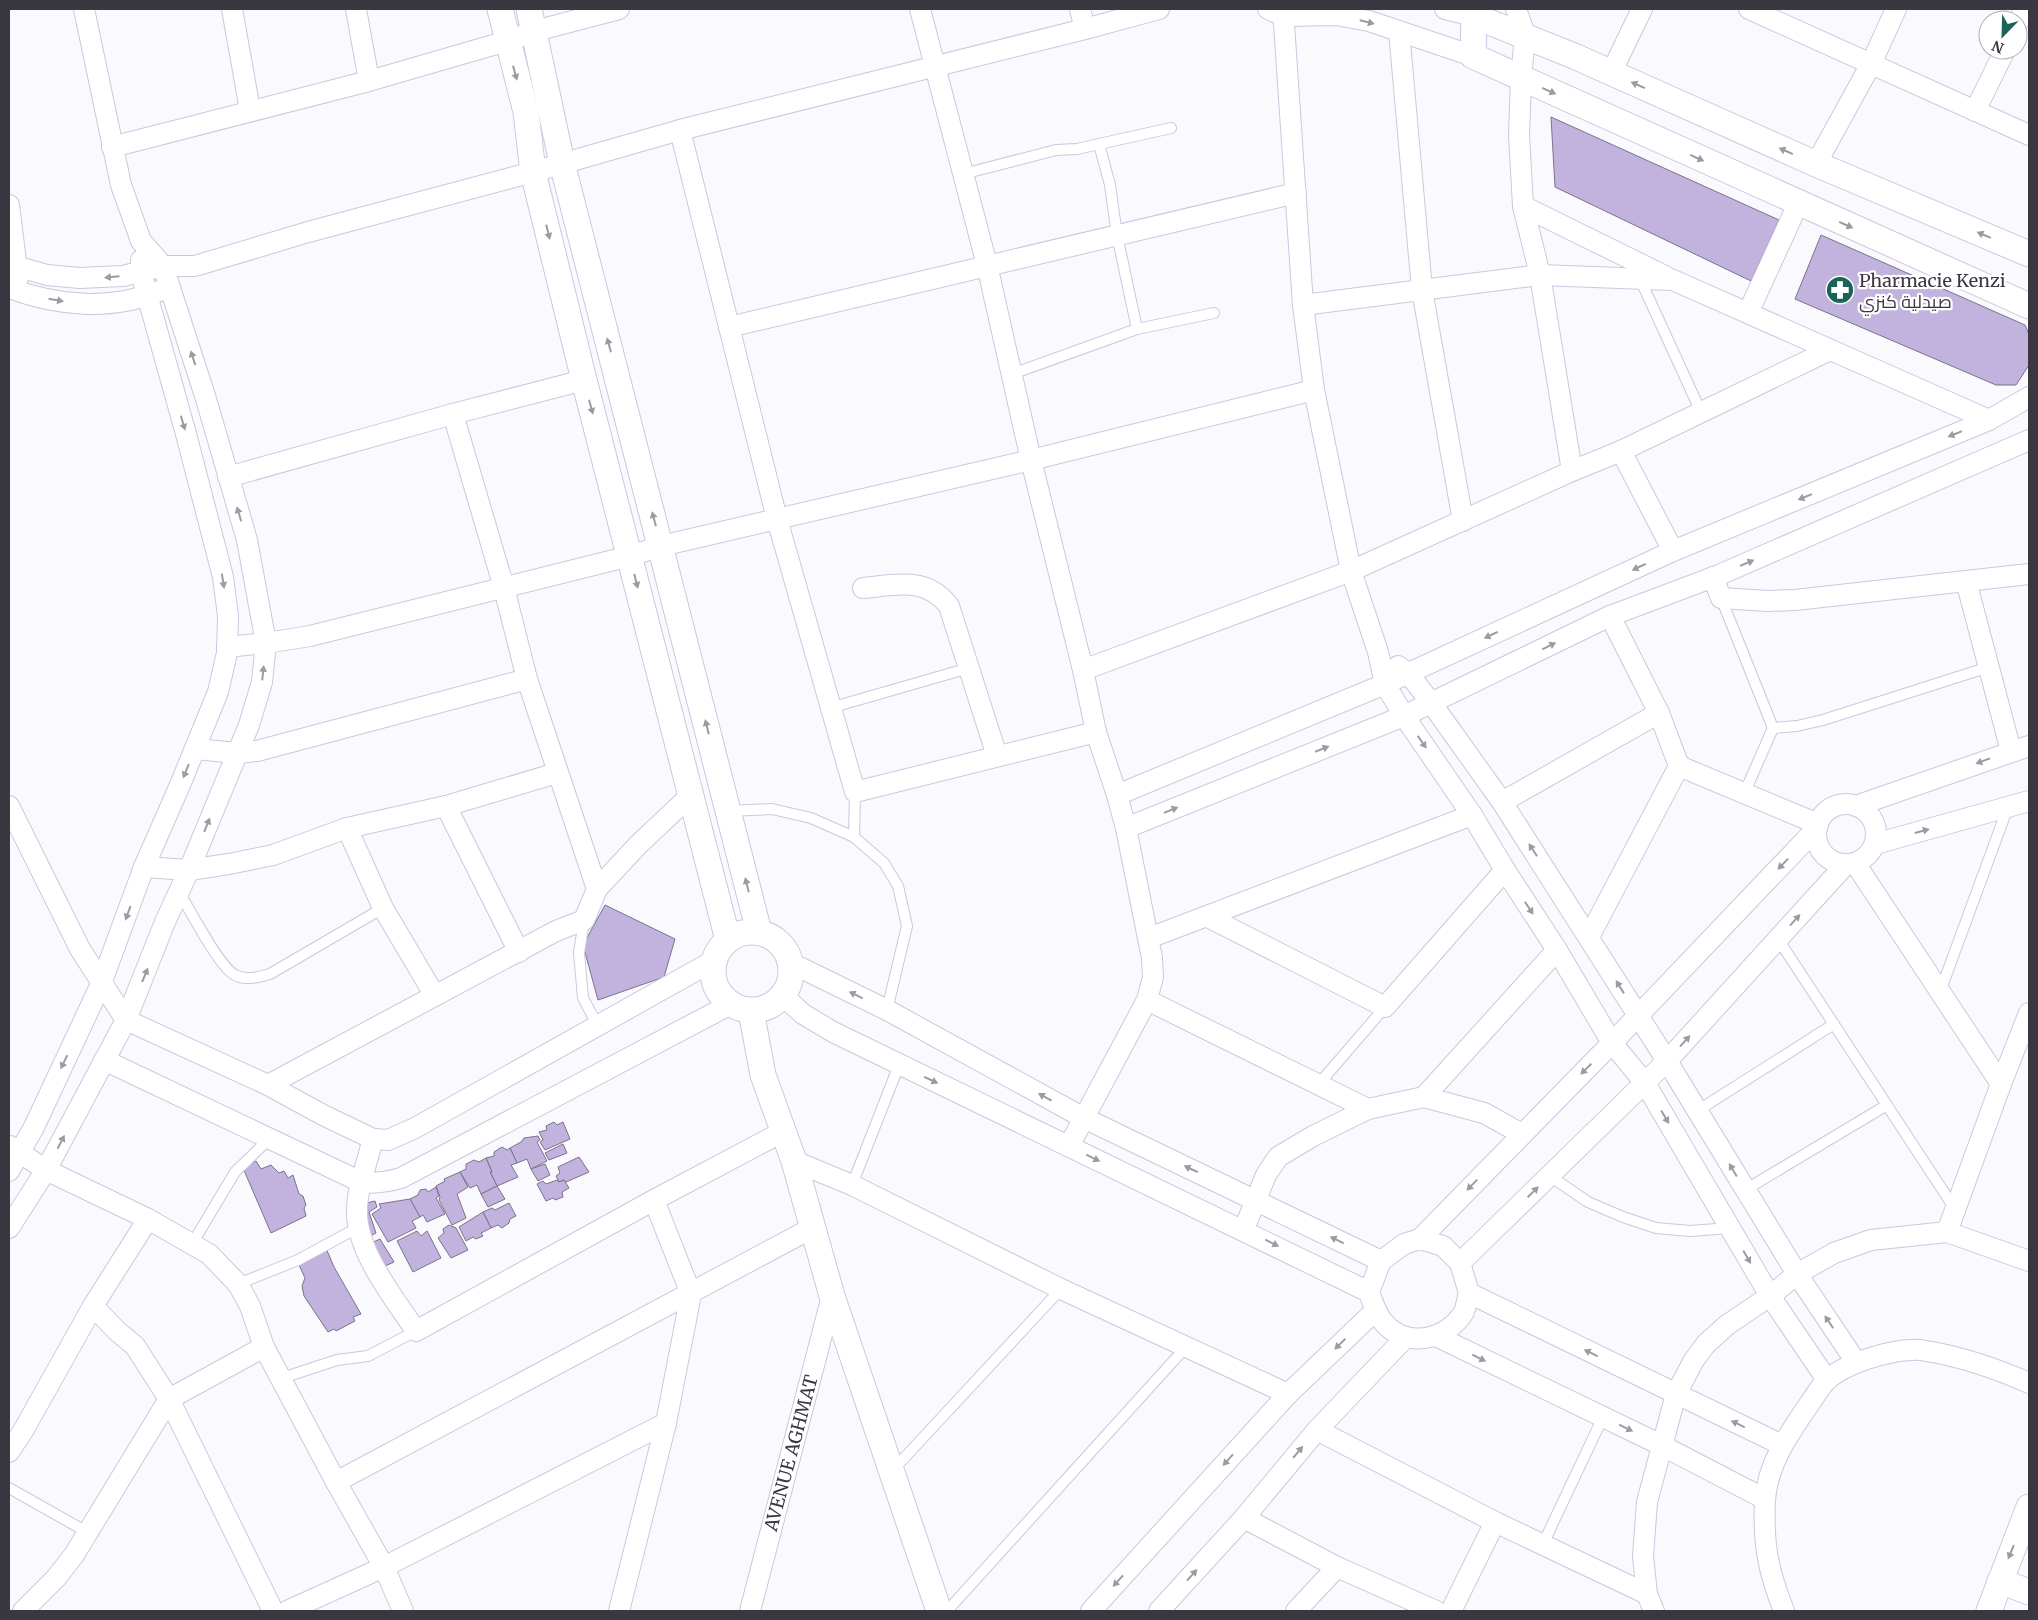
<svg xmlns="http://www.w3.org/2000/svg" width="2038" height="1620" viewBox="0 0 2038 1620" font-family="Merriweather,Cairo,serif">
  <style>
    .building { fill: #c1b2de; stroke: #7b738a }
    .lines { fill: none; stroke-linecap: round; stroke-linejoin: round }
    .service-casing { stroke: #cec6df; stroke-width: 12 }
    .minor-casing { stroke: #cec6df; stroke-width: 22 }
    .tertiary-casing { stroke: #cec6df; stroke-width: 27 }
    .service { stroke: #fff; stroke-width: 10 }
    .minor { stroke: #fff; stroke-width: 20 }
    .tertiary { stroke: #fff; stroke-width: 25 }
    .oneway { fill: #9c9ba0 }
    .labels { text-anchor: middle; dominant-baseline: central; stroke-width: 4.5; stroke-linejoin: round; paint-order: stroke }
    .poi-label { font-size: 18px; fill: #3a3740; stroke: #fff; text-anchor: start }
    .street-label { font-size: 18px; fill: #3a3740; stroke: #fff }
  </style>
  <rect width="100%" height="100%" fill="#faf9fe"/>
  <g class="building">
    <polygon points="1551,117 1779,220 1751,281 1555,187"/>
    <polygon points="1821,235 2025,325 2029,334 2029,365 2016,385 1996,385 1795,299"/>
    <polygon points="605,905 675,939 664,977 598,1000 583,945"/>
    <polygon points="554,1122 557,1125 563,1122 570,1139 545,1150 540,1142 543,1140 539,1132 547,1130 546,1126"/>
    <polygon points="538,1136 540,1140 537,1142 547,1161 531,1169 527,1159 517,1163 510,1148 521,1142 524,1138"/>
    <polygon points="563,1144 567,1153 549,1160 545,1153"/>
    <polygon points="502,1147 507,1150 510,1148 517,1163 511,1165 518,1177 497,1186 490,1172 492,1172 486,1158 494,1156 494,1152"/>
    <polygon points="579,1157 589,1172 566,1182 564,1180 559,1182 556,1176 560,1173 558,1167"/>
    <polygon points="486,1158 492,1172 490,1172 497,1186 481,1194 477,1185 470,1188 460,1172 466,1169 466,1164 474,1160 479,1162"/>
    <polygon points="256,1161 261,1169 271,1165 279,1173 284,1171 288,1178 293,1175 299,1194 303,1196 306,1205 304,1208 306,1216 271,1233 243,1168"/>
    <polygon points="545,1164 550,1175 538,1181 531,1169"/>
    <polygon points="460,1172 468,1187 457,1194 466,1218 452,1225 439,1200 440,1197 436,1186 445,1181 444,1179"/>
    <polygon points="557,1180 559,1182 564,1180 569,1188 562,1192 563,1197 555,1200 553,1198 546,1201 537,1184 543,1181 546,1184"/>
    <polygon points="497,1186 505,1199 488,1207 481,1194"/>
    <polygon points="436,1187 439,1196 436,1198 445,1214 427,1222 423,1215 420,1217 410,1199 418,1195 420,1190 426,1189 428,1192"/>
    <polygon points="410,1199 420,1217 412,1221 416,1228 388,1242 372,1214 381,1208 379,1204"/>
    <polygon points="375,1201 377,1207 369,1212 376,1233 363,1240 359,1205"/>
    <polygon points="509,1203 516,1216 510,1219 509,1223 502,1228 498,1225 491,1228 483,1212 492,1208 495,1210"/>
    <polygon points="483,1212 491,1228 481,1233 483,1236 476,1239 473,1237 466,1241 459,1227"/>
    <polygon points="449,1225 456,1228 468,1250 451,1258 438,1238 444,1233 443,1229"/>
    <polygon points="417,1231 421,1236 427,1231 441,1258 413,1272 397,1241"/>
    <polygon points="380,1239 394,1262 385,1266 369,1244"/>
    <polygon points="326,1248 334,1267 361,1314 353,1317 355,1321 336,1331 334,1329 328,1332 304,1296 302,1286 305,1278 299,1265"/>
  </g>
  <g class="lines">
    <defs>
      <g id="service">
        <polyline points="1099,144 1171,128"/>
        <polyline points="963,174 1056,150 1077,149 1099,144 1110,185 1117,235 1137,329 1012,374"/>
        <polyline points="1640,279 1701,412"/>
        <polyline points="1137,329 1214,313"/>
        <polyline points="1721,598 1773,728 1797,726 1823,720 1989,667"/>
        <polyline points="830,708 969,668"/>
        <polyline points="1744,794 1773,728"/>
        <polyline points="729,811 772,809 811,818 854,837 884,863 898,886 907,926 887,1010"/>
        <polyline points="854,837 855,792"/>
        <path d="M179,892C190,910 219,967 235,975C246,981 259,977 270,974L383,908"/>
        <polyline points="584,920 579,953 583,998 598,1026"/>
        <polyline points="1778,939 1955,1209"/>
        <polyline points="1940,992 2008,807"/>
        <polyline points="1318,1085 1385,1007"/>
        <polyline points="1697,1111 1834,1024"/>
        <polyline points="1550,1176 1588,1202 1623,1217 1656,1228 1690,1231 1730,1228"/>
        <polyline points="852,1185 899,1065"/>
        <polyline points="1745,1190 1887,1105"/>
        <polyline points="192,1244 235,1172 270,1138"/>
        <polyline points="238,1284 298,1260 359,1227"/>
        <polyline points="282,1378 337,1360 368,1356 416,1331"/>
        <polyline points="893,1470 1061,1289"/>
        <polyline points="9,1488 87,1532"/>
        <polyline points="1543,1544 1603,1417"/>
        <polyline points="947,1611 1186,1347"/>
      </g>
      <g id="minor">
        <polyline points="232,9 250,110"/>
        <polyline points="356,9 369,81"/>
        <polyline points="920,9 987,265 1031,460 1083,670 1096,732 1117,795 1126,828 1152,958 1153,977 1147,1000 1069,1146"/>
        <polyline points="1080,9 1085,29"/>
        <polyline points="1268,9 1284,16 1336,15 1369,21 1473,56"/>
        <polyline points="1283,9 1303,305 1314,390 1351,571 1378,652 1385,684 1404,716 1472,815 1505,870 1557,950 1612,1043 1645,1083 1770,1296 1827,1380"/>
        <polyline points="1445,9 1474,16"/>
        <polyline points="1516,9 1525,35 1521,79 1519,135 1523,206 1540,275 1572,471"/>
        <polyline points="1749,9 2029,135"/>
        <polyline points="2018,22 2025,9"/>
        <polyline points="1399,31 1422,290 1463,521"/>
        <polyline points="1611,73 1642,9"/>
        <polyline points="1975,111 2005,50"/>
        <polyline points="680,130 777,519 855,792 1096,732"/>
        <polyline points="112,147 369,81 507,41 535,31 619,9"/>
        <polyline points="1816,164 1871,64 1896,9"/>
        <polyline points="9,205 18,278"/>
        <polyline points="1523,206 1667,277"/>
        <polyline points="9,264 47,275 80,278 123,276 163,266 195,266 308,232 533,172 680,130 1085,29 1159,9"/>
        <path d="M9,288C57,306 111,311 159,291"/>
        <polyline points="1303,305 1540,275 1673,280 1989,420"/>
        <polyline points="1748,313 1798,204"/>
        <polyline points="729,327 1296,193"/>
        <polyline points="453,414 504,588 527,679 597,889"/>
        <polyline points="1621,451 1830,350"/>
        <polyline points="228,477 453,414 584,380"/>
        <polyline points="1713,577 1721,598 1768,601 1795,600 2029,574"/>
        <polyline points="1966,581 2011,751"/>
        <path d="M863,588C896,585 926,576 949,606L997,756"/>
        <polyline points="1610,616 1659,713 1679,766"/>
        <polyline points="227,647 266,643 310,636 630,556 661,546 1031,460 1314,390"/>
        <polyline points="1398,666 1408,673 1432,704 1502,802 1667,1061 1797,1274 1856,1362"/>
        <polyline points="1083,670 1351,571 1572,471 1621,451 1673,551"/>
        <polyline points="195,749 238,753 257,751 527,679"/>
        <path d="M691,795L638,845L597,889L584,920L556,931L268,1085L323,1115L373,1139L361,1182C375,1184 387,1182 401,1178L731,1004"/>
        <polyline points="1117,795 1385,684 1673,551 1989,420 2029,397"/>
        <polyline points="1502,802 1659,713"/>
        <circle cx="1846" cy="834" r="30"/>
        <polyline points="9,806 80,949 126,1020 268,1085"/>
        <polyline points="446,806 519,952"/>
        <polyline points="1856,806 2029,746"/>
        <polyline points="347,828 383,908 435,996"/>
        <polyline points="1126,828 1404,716 1610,616 1719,575 2029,440"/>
        <polyline points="1875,844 2029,801"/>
        <polyline points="1855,863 2001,1084"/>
        <polyline points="144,867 189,870 229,864 273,855 347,828 446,806 557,773"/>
        <polyline points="1208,917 1385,1007 1505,870"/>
        <polyline points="1589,937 1679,766 1818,824"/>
        <polyline points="1149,938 1472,815"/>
        <polyline points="791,963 887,1010 1084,1118 1381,1261"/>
        <polyline points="783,996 803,1014 833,1032 1369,1292"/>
        <polyline points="1147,1000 1368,1109"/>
        <path d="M104,1060L361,1182C359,1191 357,1200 357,1209C355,1250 394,1298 416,1331L654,1200L784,1131"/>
        <polyline points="1424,1097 1557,950"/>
        <polyline points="373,1139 388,1140 415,1128 713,961"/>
        <polyline points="10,1146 46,1170 148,1219 209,1254 238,1284 250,1306 264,1347 336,1482 384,1567 403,1611"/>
        <polyline points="794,1161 852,1185 1061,1289 1288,1394"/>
        <polyline points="9,1171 34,1127 101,984 144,867 180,785 218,692 227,653 228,616 223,577 186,434 141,273 141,260"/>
        <polyline points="9,1228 46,1170 126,1020 165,922 189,870 249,725 262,682 266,643 247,540 206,399 163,266 141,241 121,185 84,9"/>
        <polyline points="1244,1229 1266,1175 1278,1157 1313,1136 1368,1109 1424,1097 1484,1113 1522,1134"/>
        <polyline points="1947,1232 2001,1084 2029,1013"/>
        <polyline points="1420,1239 1612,1043 1817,828"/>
        <polyline points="1460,1263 1667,1061 1846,864"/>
        <path d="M1469,1293C1467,1300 1466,1310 1462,1315C1445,1339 1409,1348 1387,1326C1377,1317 1373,1303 1369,1292L1381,1261L1404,1244L1420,1239L1443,1246L1460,1263L1469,1293L1782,1445"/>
        <polyline points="93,1306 117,1331 135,1346 169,1399 273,1611"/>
        <polyline points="1436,1336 1661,1445 1765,1499"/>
        <polyline points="1317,1430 1495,1522 1647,1594 1654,1611"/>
        <polyline points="9,1452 23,1431 93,1306 148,1219"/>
        <polyline points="336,1482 812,1228"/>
        <polyline points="1244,1518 1337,1567 1436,1611"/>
        <polyline points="1647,1594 1643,1556 1647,1502 1676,1394 1694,1360 1706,1344 1727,1325 1770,1296 1797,1274 1834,1253 1871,1240 1947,1232 2029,1261"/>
        <polyline points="23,1611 56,1578 74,1555 169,1399 264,1347"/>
        <polyline points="287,1611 384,1567 666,1423"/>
        <polyline points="619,1611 666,1423 691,1294 654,1200"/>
        <polyline points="750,1611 832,1296"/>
        <polyline points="1091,1611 1288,1394 1376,1310"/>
        <polyline points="1159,1611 1244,1518 1317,1430 1406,1337"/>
        <polyline points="1296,1611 1337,1567"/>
        <polyline points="1451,1611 1495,1522"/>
        <path d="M1784,1611C1768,1571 1763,1544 1765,1501C1767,1464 1790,1432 1810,1403C1815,1396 1820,1387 1826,1381C1843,1364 1889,1350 1913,1350C1919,1349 1926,1351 1932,1352C1966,1358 1997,1369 2029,1383"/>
      </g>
      <g id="tertiary">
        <polyline points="500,9 526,112 533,172 584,380 728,940"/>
        <polyline points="529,9 562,163 759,932"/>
        <polyline points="1472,9 1474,16 1473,56 2029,306"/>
        <polyline points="1474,16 1574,56 1816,164 2029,254"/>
        <circle cx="752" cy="971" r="39"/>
        <polyline points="751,1011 763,1075 794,1161 832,1296 939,1611"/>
        <polyline points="2000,1581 2029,1592"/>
        <polyline points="1989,1611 2029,1507"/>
      </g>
    </defs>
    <use href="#service" class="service-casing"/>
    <use href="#minor" class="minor-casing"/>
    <use href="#tertiary" class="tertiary-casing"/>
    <use href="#service" class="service"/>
    <use href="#minor" class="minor"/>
    <use href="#tertiary" class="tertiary"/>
  </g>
  <defs><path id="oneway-solid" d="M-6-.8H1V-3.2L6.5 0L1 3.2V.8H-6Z" transform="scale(1.25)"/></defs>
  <g class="oneway">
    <use href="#oneway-solid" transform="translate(1367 22) rotate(14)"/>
    <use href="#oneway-solid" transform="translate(515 73) rotate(75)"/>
    <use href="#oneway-solid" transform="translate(1638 85) rotate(-156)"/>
    <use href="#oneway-solid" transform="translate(1549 91) rotate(24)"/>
    <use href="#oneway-solid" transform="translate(1786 151) rotate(-156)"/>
    <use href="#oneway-solid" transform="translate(1697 158) rotate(24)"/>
    <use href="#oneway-solid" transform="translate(1846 225) rotate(24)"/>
    <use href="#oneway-solid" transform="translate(548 232) rotate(76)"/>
    <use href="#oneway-solid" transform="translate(1984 235) rotate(-157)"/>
    <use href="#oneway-solid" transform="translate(112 277) rotate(175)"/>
    <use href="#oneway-solid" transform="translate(56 300) rotate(10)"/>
    <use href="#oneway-solid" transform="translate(609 345) rotate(-105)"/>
    <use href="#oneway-solid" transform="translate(193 358) rotate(-108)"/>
    <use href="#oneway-solid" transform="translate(591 407) rotate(75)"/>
    <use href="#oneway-solid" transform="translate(183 423) rotate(74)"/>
    <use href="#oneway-solid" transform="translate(1955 434) rotate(158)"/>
    <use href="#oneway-solid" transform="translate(1805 497) rotate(158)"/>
    <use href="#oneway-solid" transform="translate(239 514) rotate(-107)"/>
    <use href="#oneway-solid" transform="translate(654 519) rotate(-105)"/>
    <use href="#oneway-solid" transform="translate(1747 563) rotate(-23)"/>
    <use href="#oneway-solid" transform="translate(1639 567) rotate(155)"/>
    <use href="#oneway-solid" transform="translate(223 581) rotate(81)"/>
    <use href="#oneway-solid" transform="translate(636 581) rotate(76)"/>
    <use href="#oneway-solid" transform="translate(1491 635) rotate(155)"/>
    <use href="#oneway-solid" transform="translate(1549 646) rotate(-26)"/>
    <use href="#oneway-solid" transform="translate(263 673) rotate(-84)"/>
    <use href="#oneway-solid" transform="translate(707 727) rotate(-104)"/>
    <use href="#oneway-solid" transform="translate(1422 742) rotate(55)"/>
    <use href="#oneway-solid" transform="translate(1322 749) rotate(-22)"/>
    <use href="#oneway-solid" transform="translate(1983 761) rotate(160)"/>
    <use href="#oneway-solid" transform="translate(186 771) rotate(112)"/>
    <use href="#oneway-solid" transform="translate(1171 810) rotate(-22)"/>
    <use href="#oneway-solid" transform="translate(207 825) rotate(-68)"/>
    <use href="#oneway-solid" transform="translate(1922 831) rotate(-15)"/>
    <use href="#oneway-solid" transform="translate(1533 850) rotate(-123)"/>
    <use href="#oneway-solid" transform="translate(1783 864) rotate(134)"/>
    <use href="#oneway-solid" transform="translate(747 885) rotate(-104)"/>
    <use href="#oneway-solid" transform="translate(1529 908) rotate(57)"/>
    <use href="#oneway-solid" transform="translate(128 913) rotate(110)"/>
    <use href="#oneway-solid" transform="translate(1795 920) rotate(-48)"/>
    <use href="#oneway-solid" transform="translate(145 975) rotate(-68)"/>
    <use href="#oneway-solid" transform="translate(1620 987) rotate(-122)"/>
    <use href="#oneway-solid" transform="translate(856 995) rotate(-154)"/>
    <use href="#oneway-solid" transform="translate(1685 1041) rotate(-48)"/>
    <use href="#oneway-solid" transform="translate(64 1062) rotate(116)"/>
    <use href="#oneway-solid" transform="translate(1586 1069) rotate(135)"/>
    <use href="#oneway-solid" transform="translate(931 1080) rotate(25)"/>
    <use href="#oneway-solid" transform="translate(1045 1097) rotate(-151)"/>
    <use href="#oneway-solid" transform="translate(1665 1117) rotate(59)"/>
    <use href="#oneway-solid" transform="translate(61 1142) rotate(-63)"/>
    <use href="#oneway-solid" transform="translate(1093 1158) rotate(26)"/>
    <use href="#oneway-solid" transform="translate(1191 1169) rotate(-155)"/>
    <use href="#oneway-solid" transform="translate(1733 1170) rotate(-121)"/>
    <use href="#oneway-solid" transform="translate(1472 1185) rotate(134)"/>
    <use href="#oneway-solid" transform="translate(1533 1192) rotate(-44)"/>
    <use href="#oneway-solid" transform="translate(1337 1240) rotate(-154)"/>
    <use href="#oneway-solid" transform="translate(1272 1243) rotate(26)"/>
    <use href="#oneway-solid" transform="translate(1747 1257) rotate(60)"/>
    <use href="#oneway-solid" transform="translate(1829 1322) rotate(-124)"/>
    <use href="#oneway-solid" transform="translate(1340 1344) rotate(136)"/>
    <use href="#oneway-solid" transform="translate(1591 1353) rotate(-154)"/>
    <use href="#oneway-solid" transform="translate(1479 1358) rotate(26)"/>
    <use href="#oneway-solid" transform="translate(1738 1424) rotate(-154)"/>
    <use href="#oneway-solid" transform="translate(1626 1428) rotate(26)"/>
    <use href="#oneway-solid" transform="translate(1298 1452) rotate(-50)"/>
    <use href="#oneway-solid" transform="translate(1228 1460) rotate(132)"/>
    <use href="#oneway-solid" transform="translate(2011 1552) rotate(112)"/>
    <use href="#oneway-solid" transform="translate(1192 1575) rotate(-48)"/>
    <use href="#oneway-solid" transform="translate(1118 1581) rotate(132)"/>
  </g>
  <defs>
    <symbol id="pharmacy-disc" viewBox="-11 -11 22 22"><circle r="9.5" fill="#1c6357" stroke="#fff"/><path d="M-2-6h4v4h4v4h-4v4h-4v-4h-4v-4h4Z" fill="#fff"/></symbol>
  </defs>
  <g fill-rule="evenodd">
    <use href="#pharmacy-disc" x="1824" y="274" width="32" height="32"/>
  </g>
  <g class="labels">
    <g class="poi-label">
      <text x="1859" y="280">Pharmacie Kenzi<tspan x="1859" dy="21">صيدلية كنزي</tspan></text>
    </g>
    <g class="street-label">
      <text transform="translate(791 1453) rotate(-75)">AVENUE AGHMAT</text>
    </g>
  </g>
  <rect width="2038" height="1620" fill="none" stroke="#3a3740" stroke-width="20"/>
  <g transform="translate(2003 35) rotate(203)"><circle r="24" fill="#ffffff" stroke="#b0afb3"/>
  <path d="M0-4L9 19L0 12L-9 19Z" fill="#1c6357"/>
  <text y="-8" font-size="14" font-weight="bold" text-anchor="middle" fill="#3a3740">N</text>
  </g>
</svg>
